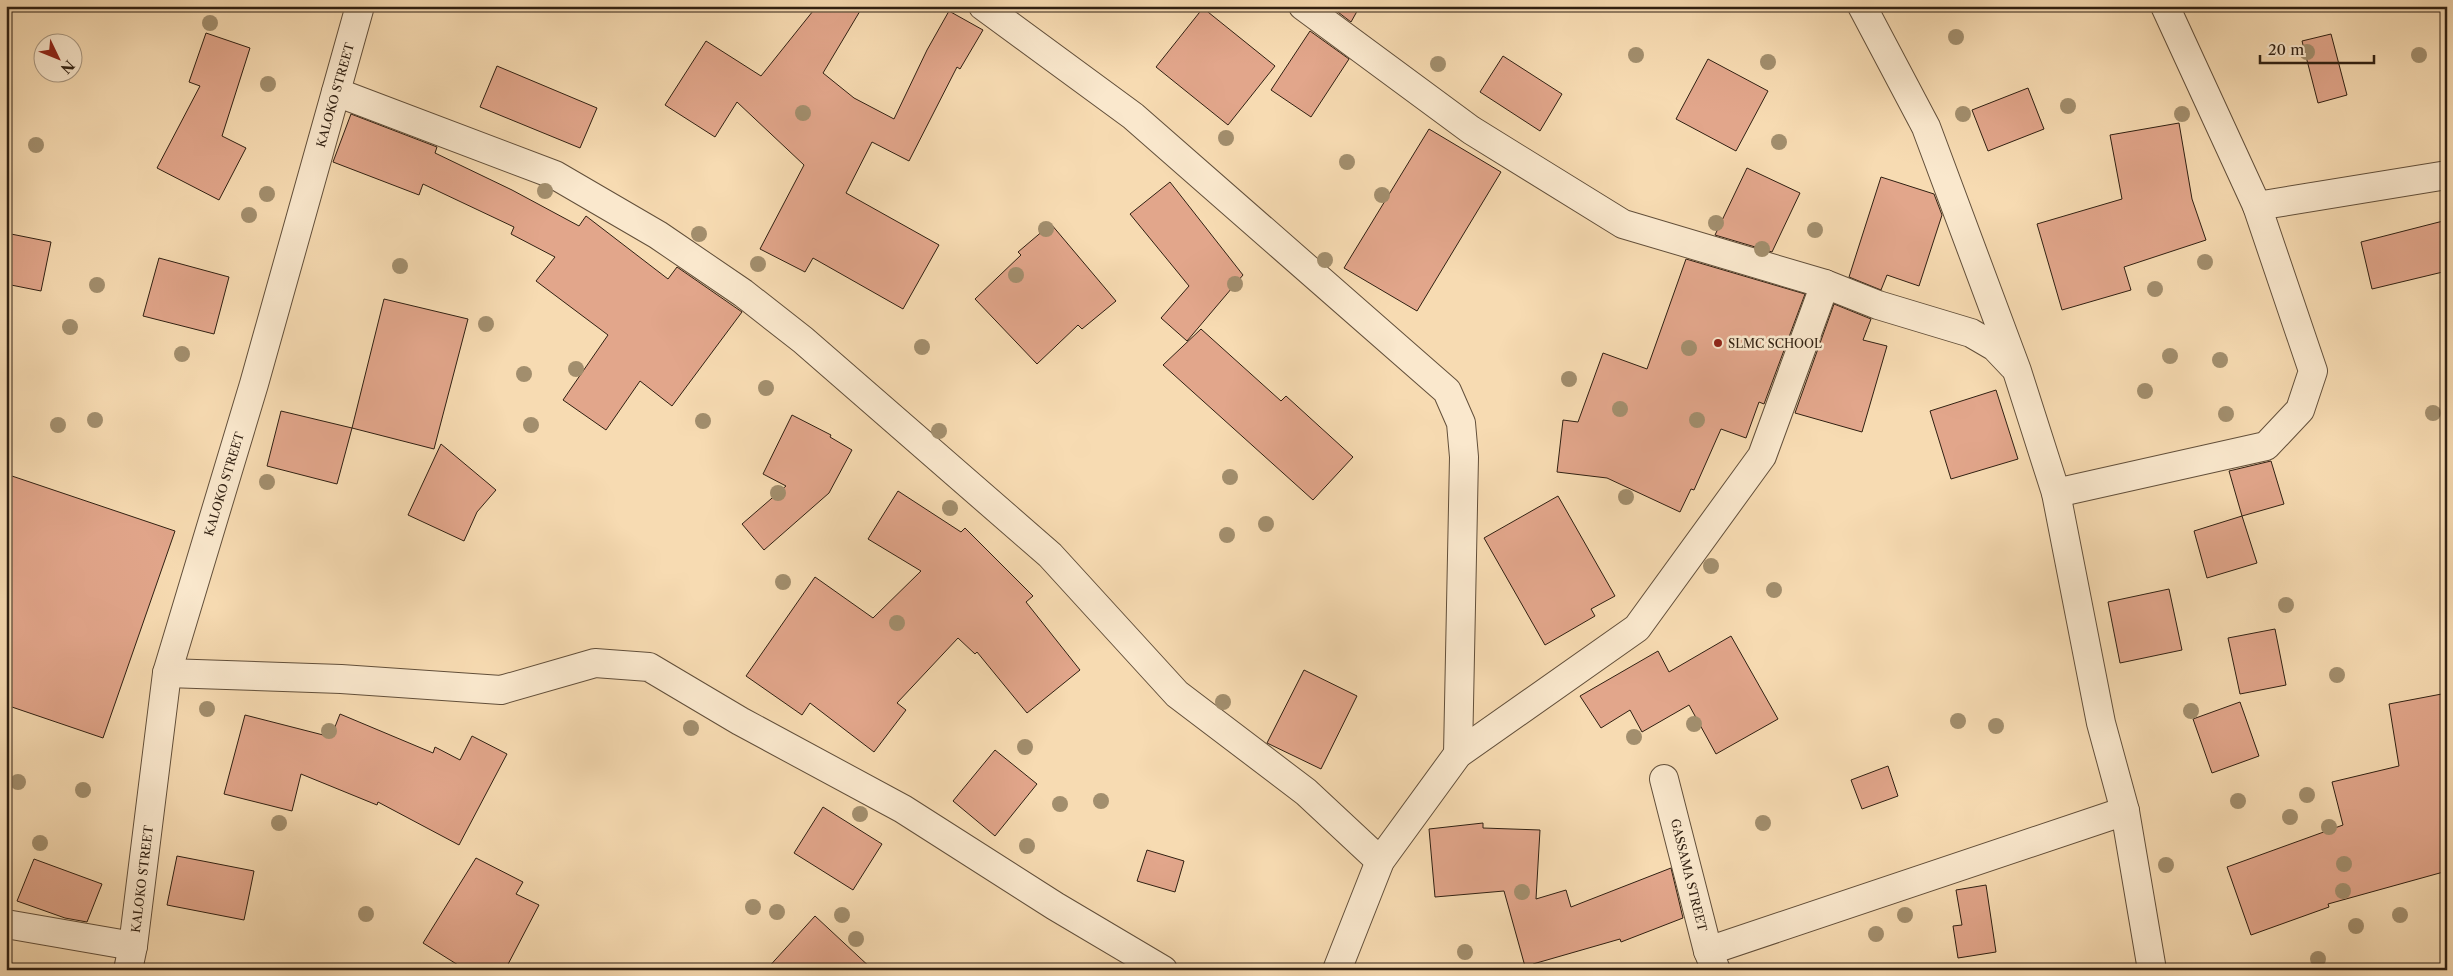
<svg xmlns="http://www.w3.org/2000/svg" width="2453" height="976" viewBox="0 0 2453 976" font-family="'Libre Caslon Text',serif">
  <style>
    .building { fill: #e2a68b; stroke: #302012 }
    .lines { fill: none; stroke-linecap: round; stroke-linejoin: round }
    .street-casing { stroke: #624f3a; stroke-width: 30 }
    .street { stroke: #fae8cd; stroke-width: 28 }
    .tree { fill: #a28e6d }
    .poi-dot { fill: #8f2418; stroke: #fae8cd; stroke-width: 2 }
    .labels { text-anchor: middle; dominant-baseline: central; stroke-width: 5; stroke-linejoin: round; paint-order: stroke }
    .street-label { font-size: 12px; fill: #302012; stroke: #fae8cd }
    .poi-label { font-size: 12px; fill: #302012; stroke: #fae8cd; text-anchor: start }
  </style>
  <rect width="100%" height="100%" fill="#f7dbb2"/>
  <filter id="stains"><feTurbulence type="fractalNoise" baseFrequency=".004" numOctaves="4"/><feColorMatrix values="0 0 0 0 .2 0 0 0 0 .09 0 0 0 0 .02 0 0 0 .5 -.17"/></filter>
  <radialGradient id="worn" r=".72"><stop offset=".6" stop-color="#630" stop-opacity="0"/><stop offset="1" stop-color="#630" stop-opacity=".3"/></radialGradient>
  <g class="building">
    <polygon points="817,6 863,6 823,73 854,98 894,119 927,50 949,11 983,30 960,69 957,67 909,161 872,142 846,193 939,245 903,309 813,258 805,272 760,249 804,165 737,102 715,137 665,105 706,41 761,76"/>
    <polygon points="1330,6 1360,6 1351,22"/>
    <polygon points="1203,8 1275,66 1228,125 1156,67"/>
    <polygon points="1310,31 1349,59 1311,117 1271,90"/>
    <polygon points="206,33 250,48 222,136 246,148 219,200 157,168 200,86 189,82"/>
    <polygon points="2331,34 2347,95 2318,103 2302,41"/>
    <polygon points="1503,56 1562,94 1540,131 1480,92"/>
    <polygon points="1708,59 1768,91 1736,151 1676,119"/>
    <polygon points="497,66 597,108 580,148 480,107"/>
    <polygon points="2028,88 2044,129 1988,151 1972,110"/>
    <polygon points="351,114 437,147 435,153 512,190 579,226 586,216 668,279 677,267 742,312 672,406 640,381 606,430 563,400 608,335 536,281 555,257 511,234 514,227 423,184 419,195 333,162"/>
    <polygon points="2179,123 2192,199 2206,240 2124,267 2131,290 2062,310 2037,224 2122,199 2110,135"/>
    <polygon points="1429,129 1501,172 1417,311 1344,268"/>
    <polygon points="1747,168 1800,193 1772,252 1715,235"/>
    <polygon points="1881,177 1934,194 1942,215 1919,286 1887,275 1881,290 1849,277"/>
    <polygon points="1170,182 1243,275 1187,341 1161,318 1189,286 1130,214"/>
    <polygon points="2447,220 2447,271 2372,289 2361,242"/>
    <polygon points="1051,224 1116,301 1082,329 1078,325 1037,364 975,299 1021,255 1018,252"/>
    <polygon points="6,233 51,242 41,291 6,284"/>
    <polygon points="159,258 229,277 214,334 143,316"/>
    <polygon points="1686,259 1805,294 1764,404 1759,402 1746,438 1721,429 1694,490 1691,489 1680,512 1607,478 1557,472 1563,420 1578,422 1603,353 1647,369"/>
    <polygon points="384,299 468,319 434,449 352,428"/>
    <polygon points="1834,304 1871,319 1863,340 1887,346 1862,432 1795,413"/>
    <polygon points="1201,329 1281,401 1286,396 1353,457 1313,500 1163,365"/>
    <polygon points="1996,390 2018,459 1951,479 1930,411"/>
    <polygon points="281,411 352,428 337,484 267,466"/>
    <polygon points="792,415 831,435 830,437 852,450 829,493 764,550 742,524 786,486 763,474"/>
    <polygon points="441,444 496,490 477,512 464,541 408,515"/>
    <polygon points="2271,461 2284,504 2242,516 2229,471"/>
    <polygon points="6,474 175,531 103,738 6,705"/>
    <polygon points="898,491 961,532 965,528 1033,596 1026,602 1080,670 1027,713 977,652 975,654 958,638 897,703 906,710 874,752 810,703 802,715 746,676 815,577 873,618 921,571 868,539"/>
    <polygon points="1558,496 1615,596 1591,609 1595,616 1545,645 1484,538"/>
    <polygon points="2242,516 2257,563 2207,578 2194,531"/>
    <polygon points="2169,589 2182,650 2120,663 2108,602"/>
    <polygon points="2275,629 2286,685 2240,694 2228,638"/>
    <polygon points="1731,636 1778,719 1716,754 1689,705 1642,732 1630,710 1601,728 1580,696 1658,651 1669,672"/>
    <polygon points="1304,670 1357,696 1321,769 1267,743"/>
    <polygon points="2447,693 2447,871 2328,904 2329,907 2251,935 2227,867 2343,825 2332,782 2399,766 2389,704"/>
    <polygon points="2240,702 2259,756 2212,773 2193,719"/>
    <polygon points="340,714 433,753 435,747 460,760 472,736 507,754 459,845 378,802 377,805 301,774 292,811 224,794 245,715 331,737"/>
    <polygon points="995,750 1037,784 995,836 953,801"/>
    <polygon points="1888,766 1898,796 1862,809 1851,780"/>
    <polygon points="823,807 882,844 853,890 794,853"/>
    <polygon points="1483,823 1483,828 1540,830 1536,899 1566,890 1571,907 1671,868 1683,918 1621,942 1620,939 1533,964 1533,970 1526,970 1504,891 1435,897 1429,829"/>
    <polygon points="1147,850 1184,861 1175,892 1137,881"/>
    <polygon points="177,856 254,871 244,920 167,905"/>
    <polygon points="476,858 523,882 516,894 539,905 505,970 466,970 423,943"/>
    <polygon points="34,859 102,884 87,922 65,918 17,901"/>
    <polygon points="1986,885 1996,952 1958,958 1953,926 1962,925 1956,890"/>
    <polygon points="815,916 873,970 766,970"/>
  </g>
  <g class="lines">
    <defs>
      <g id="street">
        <polyline points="983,6 1133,116 1447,391 1461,423 1464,457 1458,754"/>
        <polyline points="1303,6 1471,130 1623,224 1825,284 1878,305 1971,333 1995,347 2013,366"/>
        <polyline points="1862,6 1926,127 2017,371 2056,493 2101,723 2125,811 2152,970"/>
        <polyline points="336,92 555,175 658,235 743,293 803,340 1050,555 1177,694 1306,792 1380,861"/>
        <polyline points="2257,206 2447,175"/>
        <polyline points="2056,493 2266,446 2300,410 2313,371 2257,206 2165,6"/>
        <polyline points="167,673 341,679 501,690 595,663 649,667 740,721 903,809 1055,906 1163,970"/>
        <polyline points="1664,779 1708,951 1716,970"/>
        <polyline points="6,924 133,946"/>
        <polyline points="1708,951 2125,811"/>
        <polyline points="128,970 133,946 167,673 254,384 360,6"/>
        <polyline points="1337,970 1380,861 1458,754 1637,628 1762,456 1825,284"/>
      </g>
    </defs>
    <use href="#street" class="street-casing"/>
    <use href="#street" class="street"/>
  </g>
  <g class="tree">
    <circle cx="210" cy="23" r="8"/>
    <circle cx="1956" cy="37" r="8"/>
    <circle cx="2307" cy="52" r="8"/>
    <circle cx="1636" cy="55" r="8"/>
    <circle cx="2419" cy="55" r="8"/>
    <circle cx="1768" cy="62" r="8"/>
    <circle cx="1438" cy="64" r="8"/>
    <circle cx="268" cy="84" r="8"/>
    <circle cx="2068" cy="106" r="8"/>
    <circle cx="803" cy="113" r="8"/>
    <circle cx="1963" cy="114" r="8"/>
    <circle cx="2182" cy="114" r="8"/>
    <circle cx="1226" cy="138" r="8"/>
    <circle cx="1779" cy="142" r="8"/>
    <circle cx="36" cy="145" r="8"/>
    <circle cx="1347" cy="162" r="8"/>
    <circle cx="545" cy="191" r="8"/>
    <circle cx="267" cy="194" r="8"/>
    <circle cx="1382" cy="195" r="8"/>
    <circle cx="249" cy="215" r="8"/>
    <circle cx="1716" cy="223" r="8"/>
    <circle cx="1046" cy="229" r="8"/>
    <circle cx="1815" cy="230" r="8"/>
    <circle cx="699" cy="234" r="8"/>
    <circle cx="1762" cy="249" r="8"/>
    <circle cx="1325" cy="260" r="8"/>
    <circle cx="2205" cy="262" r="8"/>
    <circle cx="758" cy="264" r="8"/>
    <circle cx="400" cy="266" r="8"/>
    <circle cx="1016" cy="275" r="8"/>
    <circle cx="1235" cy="284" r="8"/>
    <circle cx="97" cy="285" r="8"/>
    <circle cx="2155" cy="289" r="8"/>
    <circle cx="486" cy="324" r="8"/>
    <circle cx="70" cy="327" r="8"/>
    <circle cx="922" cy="347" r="8"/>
    <circle cx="1689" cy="348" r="8"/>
    <circle cx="182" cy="354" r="8"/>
    <circle cx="2170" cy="356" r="8"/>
    <circle cx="2220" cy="360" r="8"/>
    <circle cx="576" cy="369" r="8"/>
    <circle cx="524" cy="374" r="8"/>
    <circle cx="1569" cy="379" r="8"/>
    <circle cx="766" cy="388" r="8"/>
    <circle cx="2145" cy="391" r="8"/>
    <circle cx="1620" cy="409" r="8"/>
    <circle cx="2433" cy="413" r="8"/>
    <circle cx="2226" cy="414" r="8"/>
    <circle cx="95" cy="420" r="8"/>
    <circle cx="1697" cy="420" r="8"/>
    <circle cx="703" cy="421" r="8"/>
    <circle cx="58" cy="425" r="8"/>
    <circle cx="531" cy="425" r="8"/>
    <circle cx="939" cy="431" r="8"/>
    <circle cx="1230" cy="477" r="8"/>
    <circle cx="267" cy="482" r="8"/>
    <circle cx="778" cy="493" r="8"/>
    <circle cx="1626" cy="497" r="8"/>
    <circle cx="950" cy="508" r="8"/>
    <circle cx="1266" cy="524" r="8"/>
    <circle cx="1227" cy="535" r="8"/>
    <circle cx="1711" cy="566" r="8"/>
    <circle cx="783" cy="582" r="8"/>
    <circle cx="1774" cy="590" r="8"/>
    <circle cx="2286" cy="605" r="8"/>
    <circle cx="897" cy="623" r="8"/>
    <circle cx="2337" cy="675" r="8"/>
    <circle cx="1223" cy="702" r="8"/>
    <circle cx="207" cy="709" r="8"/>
    <circle cx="2191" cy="711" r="8"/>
    <circle cx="1958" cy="721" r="8"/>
    <circle cx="1694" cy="724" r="8"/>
    <circle cx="1996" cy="726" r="8"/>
    <circle cx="691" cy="728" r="8"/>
    <circle cx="329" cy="731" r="8"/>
    <circle cx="1634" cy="737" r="8"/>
    <circle cx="1025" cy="747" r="8"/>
    <circle cx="18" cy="782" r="8"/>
    <circle cx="83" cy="790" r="8"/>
    <circle cx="2307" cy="795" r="8"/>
    <circle cx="1101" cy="801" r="8"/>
    <circle cx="2238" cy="801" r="8"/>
    <circle cx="1060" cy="804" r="8"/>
    <circle cx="860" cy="814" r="8"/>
    <circle cx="2290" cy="817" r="8"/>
    <circle cx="279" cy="823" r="8"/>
    <circle cx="1763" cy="823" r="8"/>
    <circle cx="2329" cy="827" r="8"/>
    <circle cx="40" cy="843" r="8"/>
    <circle cx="1027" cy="846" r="8"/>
    <circle cx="2344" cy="864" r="8"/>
    <circle cx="2166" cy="865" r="8"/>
    <circle cx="2343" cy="891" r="8"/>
    <circle cx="1522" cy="892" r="8"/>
    <circle cx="753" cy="907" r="8"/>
    <circle cx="777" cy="912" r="8"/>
    <circle cx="366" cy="914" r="8"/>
    <circle cx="842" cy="915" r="8"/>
    <circle cx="1905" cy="915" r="8"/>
    <circle cx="2400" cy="915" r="8"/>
    <circle cx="2356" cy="926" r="8"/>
    <circle cx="1876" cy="934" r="8"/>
    <circle cx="856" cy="939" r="8"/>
    <circle cx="1465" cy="952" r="8"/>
    <circle cx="2318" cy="959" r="8"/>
  </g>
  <circle class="poi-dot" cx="1718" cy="343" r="5"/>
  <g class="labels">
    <g class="street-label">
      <text transform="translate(335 95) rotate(-74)">KALOKO STREET</text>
      <text transform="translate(224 484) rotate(-73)">KALOKO STREET</text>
      <text transform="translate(1689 875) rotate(76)">GASSAMA STREET</text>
      <text transform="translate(142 879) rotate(-83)">KALOKO STREET</text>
    </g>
    <g class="poi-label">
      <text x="1728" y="343">SLMC SCHOOL</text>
    </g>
  </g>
  <rect width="2453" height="976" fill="none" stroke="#f7dbb2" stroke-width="25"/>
  <rect x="8" y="8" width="2438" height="961" fill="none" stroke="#302012" stroke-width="2.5"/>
  <rect x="12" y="12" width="2428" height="951" fill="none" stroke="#302012"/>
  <g transform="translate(58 58) rotate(133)"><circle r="24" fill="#fae8cd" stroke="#a99882"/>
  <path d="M0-4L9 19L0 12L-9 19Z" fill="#8f2418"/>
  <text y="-8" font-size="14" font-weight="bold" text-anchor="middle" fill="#302012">N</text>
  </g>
  <path d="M2260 55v8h114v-8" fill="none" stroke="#302012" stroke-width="2.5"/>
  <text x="2268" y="55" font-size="15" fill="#302012" stroke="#fae8cd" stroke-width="4" paint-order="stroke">20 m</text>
  <rect width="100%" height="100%" filter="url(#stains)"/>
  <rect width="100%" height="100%" fill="url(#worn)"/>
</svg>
